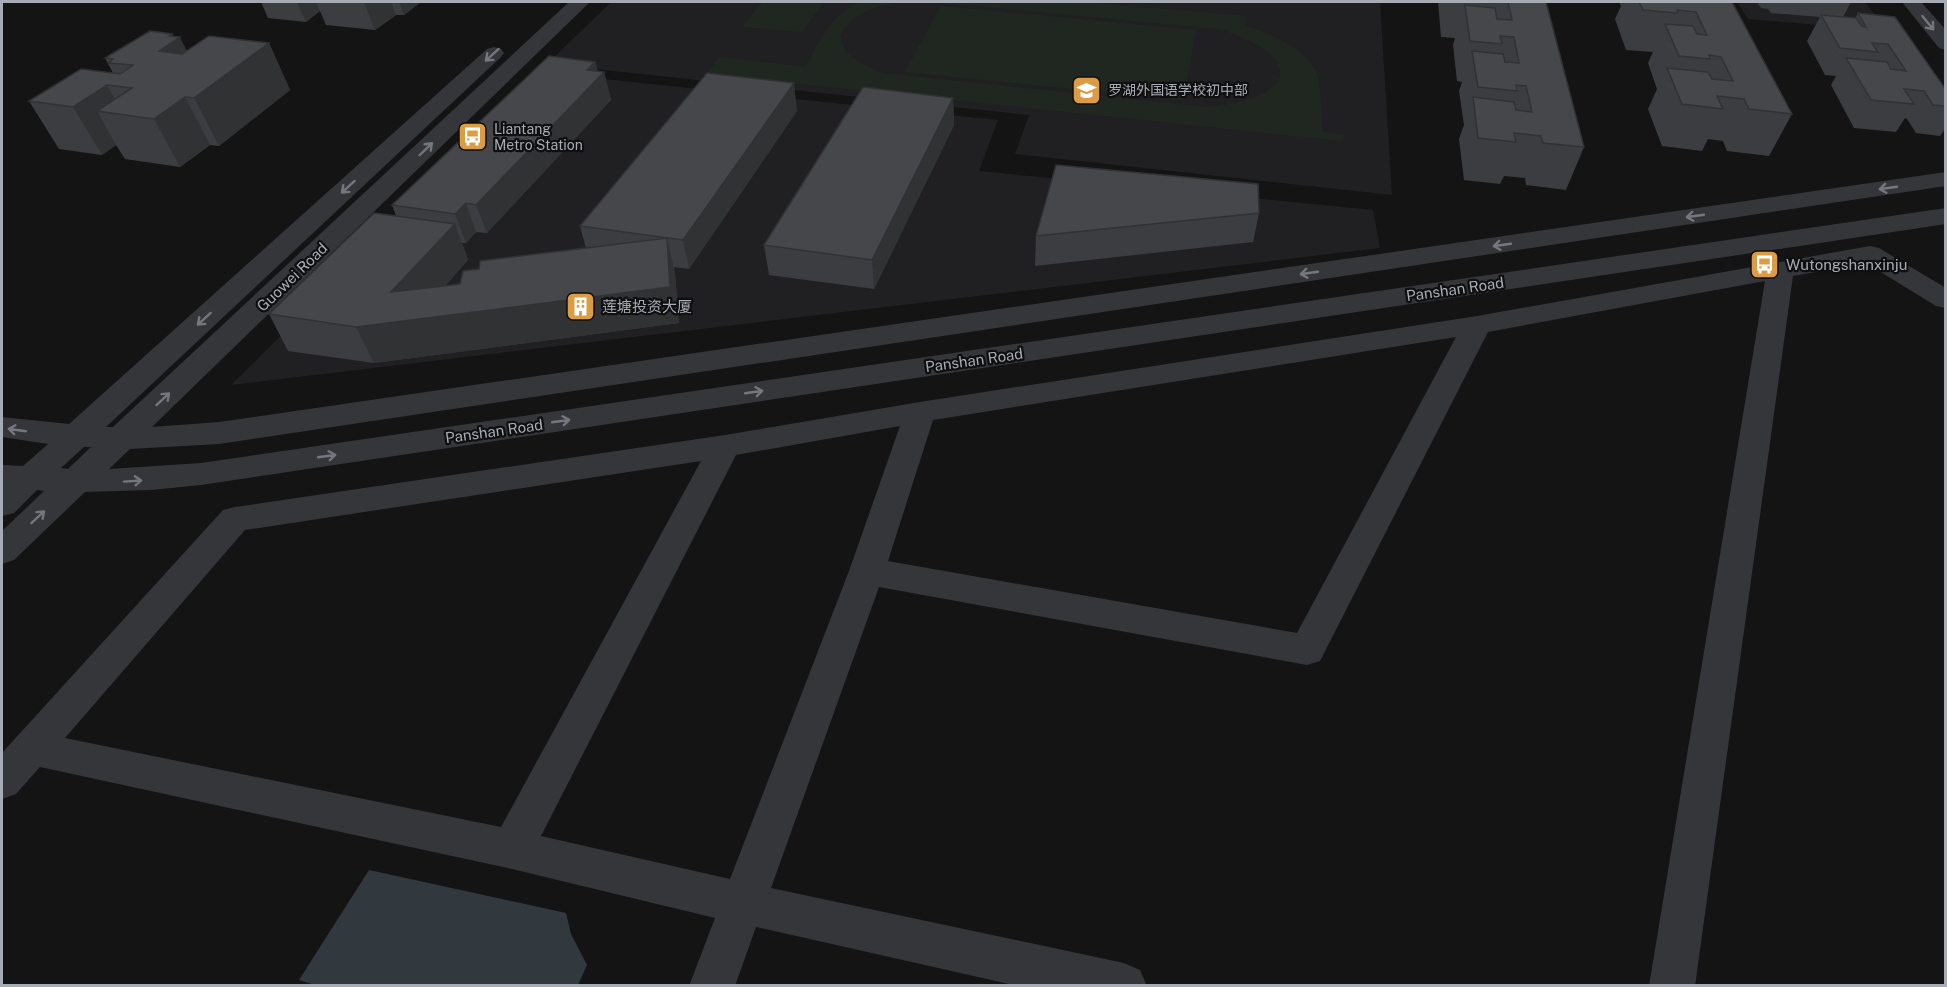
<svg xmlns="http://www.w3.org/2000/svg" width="1947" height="987" viewBox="0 0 1947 987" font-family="'Public Sans','Noto Sans SC',sans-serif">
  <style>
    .built { fill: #202022 }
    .green { fill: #202721 }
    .water { fill: #31393e }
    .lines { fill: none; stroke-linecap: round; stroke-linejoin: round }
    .minor { fill: #35363a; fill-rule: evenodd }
    .tertiary { fill: #35363a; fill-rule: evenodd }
    .wall { fill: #3c3d40 }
    .shaded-wall { fill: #313234 }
    .building { fill: #46474a; stroke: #313234; stroke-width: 1.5 }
    .oneway { stroke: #74777d }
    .labels { text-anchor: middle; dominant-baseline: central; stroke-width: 4.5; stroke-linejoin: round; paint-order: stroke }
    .far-poi-label { font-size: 14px; fill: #a7acb4; stroke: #0f0f10; text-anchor: start }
    .poi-label { font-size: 15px; fill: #a7acb4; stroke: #0f0f10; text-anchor: start }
    .street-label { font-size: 15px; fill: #a7acb4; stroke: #0f0f10 }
  </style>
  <rect width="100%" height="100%" fill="#141415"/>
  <g class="built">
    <polygon points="611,2 1380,2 1392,195 1015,154 1029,115 547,64"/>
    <polygon points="1737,2 1865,2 1887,31 1748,19"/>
    <polygon points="546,73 998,120 979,171 1373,210 1380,248 231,385"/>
  </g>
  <g class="green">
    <polygon points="762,2 824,2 802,32 742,27"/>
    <path d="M861,2H911C884,4 853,9 840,36C844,58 864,65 883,73L1206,107C1225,106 1271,99 1279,79C1289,53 1236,34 1219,29L935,2H1088L1246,16L1245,26C1270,33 1303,47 1316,71C1320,79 1323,121 1322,132L1344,135L1342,141L707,74L719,57L806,67C817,44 835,9 861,2Z"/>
    <polygon points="941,6 1196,30 1183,100 905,72"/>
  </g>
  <polygon class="water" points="369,870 566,913 571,934 587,965 578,985 318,986 299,980"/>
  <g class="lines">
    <g class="minor">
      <polygon points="1902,2 1921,2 1946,30 1946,50 1939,48"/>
      <path d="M1870,246L1879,248L1946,288V308L1936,306L1866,263L1793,276L1695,986H1649L1765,281L1488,332L1320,661L1307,665L879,587L771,888L1124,963L1140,970L1147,986H1018L756,927L735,986H689L715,918L512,869L40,767L16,794L2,799V753L223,510L235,507L725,435L920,402L1477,316ZM1456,337L1297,633L888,561L933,420ZM900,426L849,571L730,879L541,836L736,455ZM701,461L501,827L65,738L245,530Z"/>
    </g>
    <path class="tertiary" d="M569,2H590L152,427L219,422L1946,172V186L219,444L130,449L109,469L201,463L1946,208V224L201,485L151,490L85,492L14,560L2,564V531L44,491L37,490L14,513L2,516V465L23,466L48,444L2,437V417L69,424L487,49L494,47L501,49L504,53L501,57L106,427H113ZM84,447H91L68,469L61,468Z"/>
  </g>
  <g class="wall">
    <polygon points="261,2 421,2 404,15 396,15 375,30 326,25 320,11 306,22 268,18"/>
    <polygon points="1438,2 1546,2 1584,147 1566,190 1526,185 1525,178 1504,176 1500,184 1464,180 1459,139 1464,125 1459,91 1462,82 1457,81 1453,45 1455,38 1441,37"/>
    <polygon points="1619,2 1732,2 1792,114 1769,156 1727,151 1723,141 1708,139 1702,151 1662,146 1648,109 1657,89 1648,63 1653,52 1626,50 1615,19 1621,6"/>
    <polygon points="1757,2 1851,2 1843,17 1855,18 1858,13 1946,90 1946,127 1940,136 1916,133 1907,119 1905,118 1896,132 1854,128 1831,85 1836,76 1825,75 1807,41 1820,17 1771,13 1768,9 1761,8"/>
    <polygon points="174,37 187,51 269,43 290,90 219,146 210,145 180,167 125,159 116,145 102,155 59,149 29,101 113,73 105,58"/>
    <polygon points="595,62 598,72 604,72 611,100 487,233 476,232 466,243 462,243 468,260 445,286 460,284 479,269 586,248 580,226 797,111 689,269 674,267 675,274 679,323 374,363 288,351 269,314 396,216 392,205"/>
    <polygon points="953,98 954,125 874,289 769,275 764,245"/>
    <polygon points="1259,213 1253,242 1035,266 1036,236"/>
  </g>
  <g class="shaded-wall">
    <polygon points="297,2 316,2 320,11 306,22"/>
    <polygon points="364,2 391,2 396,15 375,30"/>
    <polygon points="399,2 421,2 404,15"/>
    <polygon points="172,34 176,40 180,37 203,84 159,51 169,36"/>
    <polygon points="269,43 290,90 219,146 194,98"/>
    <polygon points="595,62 599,78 604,72 611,100 487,233 476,205 587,70"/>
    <polygon points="794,83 797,111 689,269 683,240"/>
    <polygon points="107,85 124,115 97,111 116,145 102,155 73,107"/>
    <polygon points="185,97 210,145 180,167 154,119"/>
    <polygon points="953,98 954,125 874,289 872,260"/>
    <polygon points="466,203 476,232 466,243 455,214"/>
    <polygon points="455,224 468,260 415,319 667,238 675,274 679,323 374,363 356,327 391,292"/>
  </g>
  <g class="building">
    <polygon points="1508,2 1546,2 1584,147 1543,143 1541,136 1514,133 1516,142 1478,138 1473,97 1514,102 1516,110 1532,112 1526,86 1516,85 1517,91 1478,87 1472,51 1503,54 1505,62 1519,63 1514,37 1500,36 1502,44 1470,41 1465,5 1495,8 1497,19 1512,20"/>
    <polygon points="1639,2 1732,2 1792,114 1749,109 1744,99 1717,96 1723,109 1682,104 1667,68 1708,72 1712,79 1733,81 1721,57 1709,55 1710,59 1679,56 1665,24 1693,26 1697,34 1707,35 1696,12 1677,10 1678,13 1643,10"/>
    <polygon points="1858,13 1895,17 1946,90 1946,106 1933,105 1924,91 1904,89 1914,104 1871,100 1846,58 1887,62 1891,69 1906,71 1888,44 1872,43 1878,52 1840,48 1821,15 1856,18 1862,26 1866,27"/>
    <polygon points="150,31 172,34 169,36 180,37 159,51 182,54 209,36 269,43 194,98 185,97 154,119 97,111 132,88 107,85 73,107 29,101 81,69 120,74 133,65 109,63 113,59 105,58"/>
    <polygon points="549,56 595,62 587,70 604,72 476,205 466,203 455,214 392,205"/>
    <polygon points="707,73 794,83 683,240 580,226"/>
    <polygon points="863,87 953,98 872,260 764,245"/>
    <polygon points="1056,165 1258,184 1259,213 1036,236"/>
    <polygon points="374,213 455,224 391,292 460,284 463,271 479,269 480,261 667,238 670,287 356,327 269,314"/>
  </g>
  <defs><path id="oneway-shaft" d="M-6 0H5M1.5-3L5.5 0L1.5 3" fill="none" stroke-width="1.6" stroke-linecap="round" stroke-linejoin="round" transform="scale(1.5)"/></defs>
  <g class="oneway">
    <use href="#oneway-shaft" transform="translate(1928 23) rotate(51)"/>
    <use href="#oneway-shaft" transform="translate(492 55) rotate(138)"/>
    <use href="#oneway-shaft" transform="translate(426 149) rotate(-44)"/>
    <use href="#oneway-shaft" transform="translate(348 187) rotate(138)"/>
    <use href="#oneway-shaft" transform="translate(1888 188) rotate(172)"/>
    <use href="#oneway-shaft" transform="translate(1695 216) rotate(172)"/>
    <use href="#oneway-shaft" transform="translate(1502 245) rotate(172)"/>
    <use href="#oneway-shaft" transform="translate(1309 273) rotate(172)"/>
    <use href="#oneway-shaft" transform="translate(204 319) rotate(138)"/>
    <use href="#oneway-shaft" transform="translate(754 392) rotate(-8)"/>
    <use href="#oneway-shaft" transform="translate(163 399) rotate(-43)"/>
    <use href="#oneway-shaft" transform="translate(561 421) rotate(-8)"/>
    <use href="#oneway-shaft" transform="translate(17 430) rotate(-172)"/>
    <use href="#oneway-shaft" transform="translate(327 456) rotate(-8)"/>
    <use href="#oneway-shaft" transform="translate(133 481) rotate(-4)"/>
    <use href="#oneway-shaft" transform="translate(38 517) rotate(-43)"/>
  </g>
  <defs>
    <symbol id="school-square" viewBox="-11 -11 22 22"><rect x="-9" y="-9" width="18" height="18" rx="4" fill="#dc9c45" stroke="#0f0f10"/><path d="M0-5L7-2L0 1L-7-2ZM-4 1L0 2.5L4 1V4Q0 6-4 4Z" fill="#fff"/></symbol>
    <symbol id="bus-square" viewBox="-11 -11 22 22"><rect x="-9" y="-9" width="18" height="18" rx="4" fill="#dc9c45" stroke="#0f0f10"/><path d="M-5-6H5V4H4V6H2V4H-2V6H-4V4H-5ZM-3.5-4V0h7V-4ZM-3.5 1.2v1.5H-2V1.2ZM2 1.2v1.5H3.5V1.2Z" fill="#fff"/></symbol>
    <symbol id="building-square" viewBox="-11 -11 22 22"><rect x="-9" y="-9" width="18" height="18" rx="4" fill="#dc9c45" stroke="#0f0f10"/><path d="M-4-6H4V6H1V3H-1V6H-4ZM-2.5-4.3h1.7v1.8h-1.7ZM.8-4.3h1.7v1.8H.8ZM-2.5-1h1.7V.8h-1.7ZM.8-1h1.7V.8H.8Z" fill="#fff"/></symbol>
  </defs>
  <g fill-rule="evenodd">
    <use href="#school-square" x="1070" y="74" width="33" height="33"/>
    <use href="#bus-square" x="456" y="120" width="33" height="33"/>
    <use href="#bus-square" x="1748" y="248" width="33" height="33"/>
    <use href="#building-square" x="564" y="290" width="33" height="33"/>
  </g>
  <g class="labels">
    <g class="far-poi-label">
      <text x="1108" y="90">罗湖外国语学校初中部</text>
      <text x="494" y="129">Liantang<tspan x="494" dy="16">Metro Station</tspan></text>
    </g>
    <g class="poi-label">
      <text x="1786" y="264">Wutongshanxinju</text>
      <text x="602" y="306">莲塘投资大厦</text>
    </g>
    <g class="street-label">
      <text transform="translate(292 277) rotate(-44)">Guowei Road</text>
      <text transform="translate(1455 289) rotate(-8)">Panshan Road</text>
      <text transform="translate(974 360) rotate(-8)">Panshan Road</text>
      <text transform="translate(494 431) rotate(-8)">Panshan Road</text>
    </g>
  </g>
  <rect width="1947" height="987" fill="none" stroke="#a7acb4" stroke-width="6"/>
</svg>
